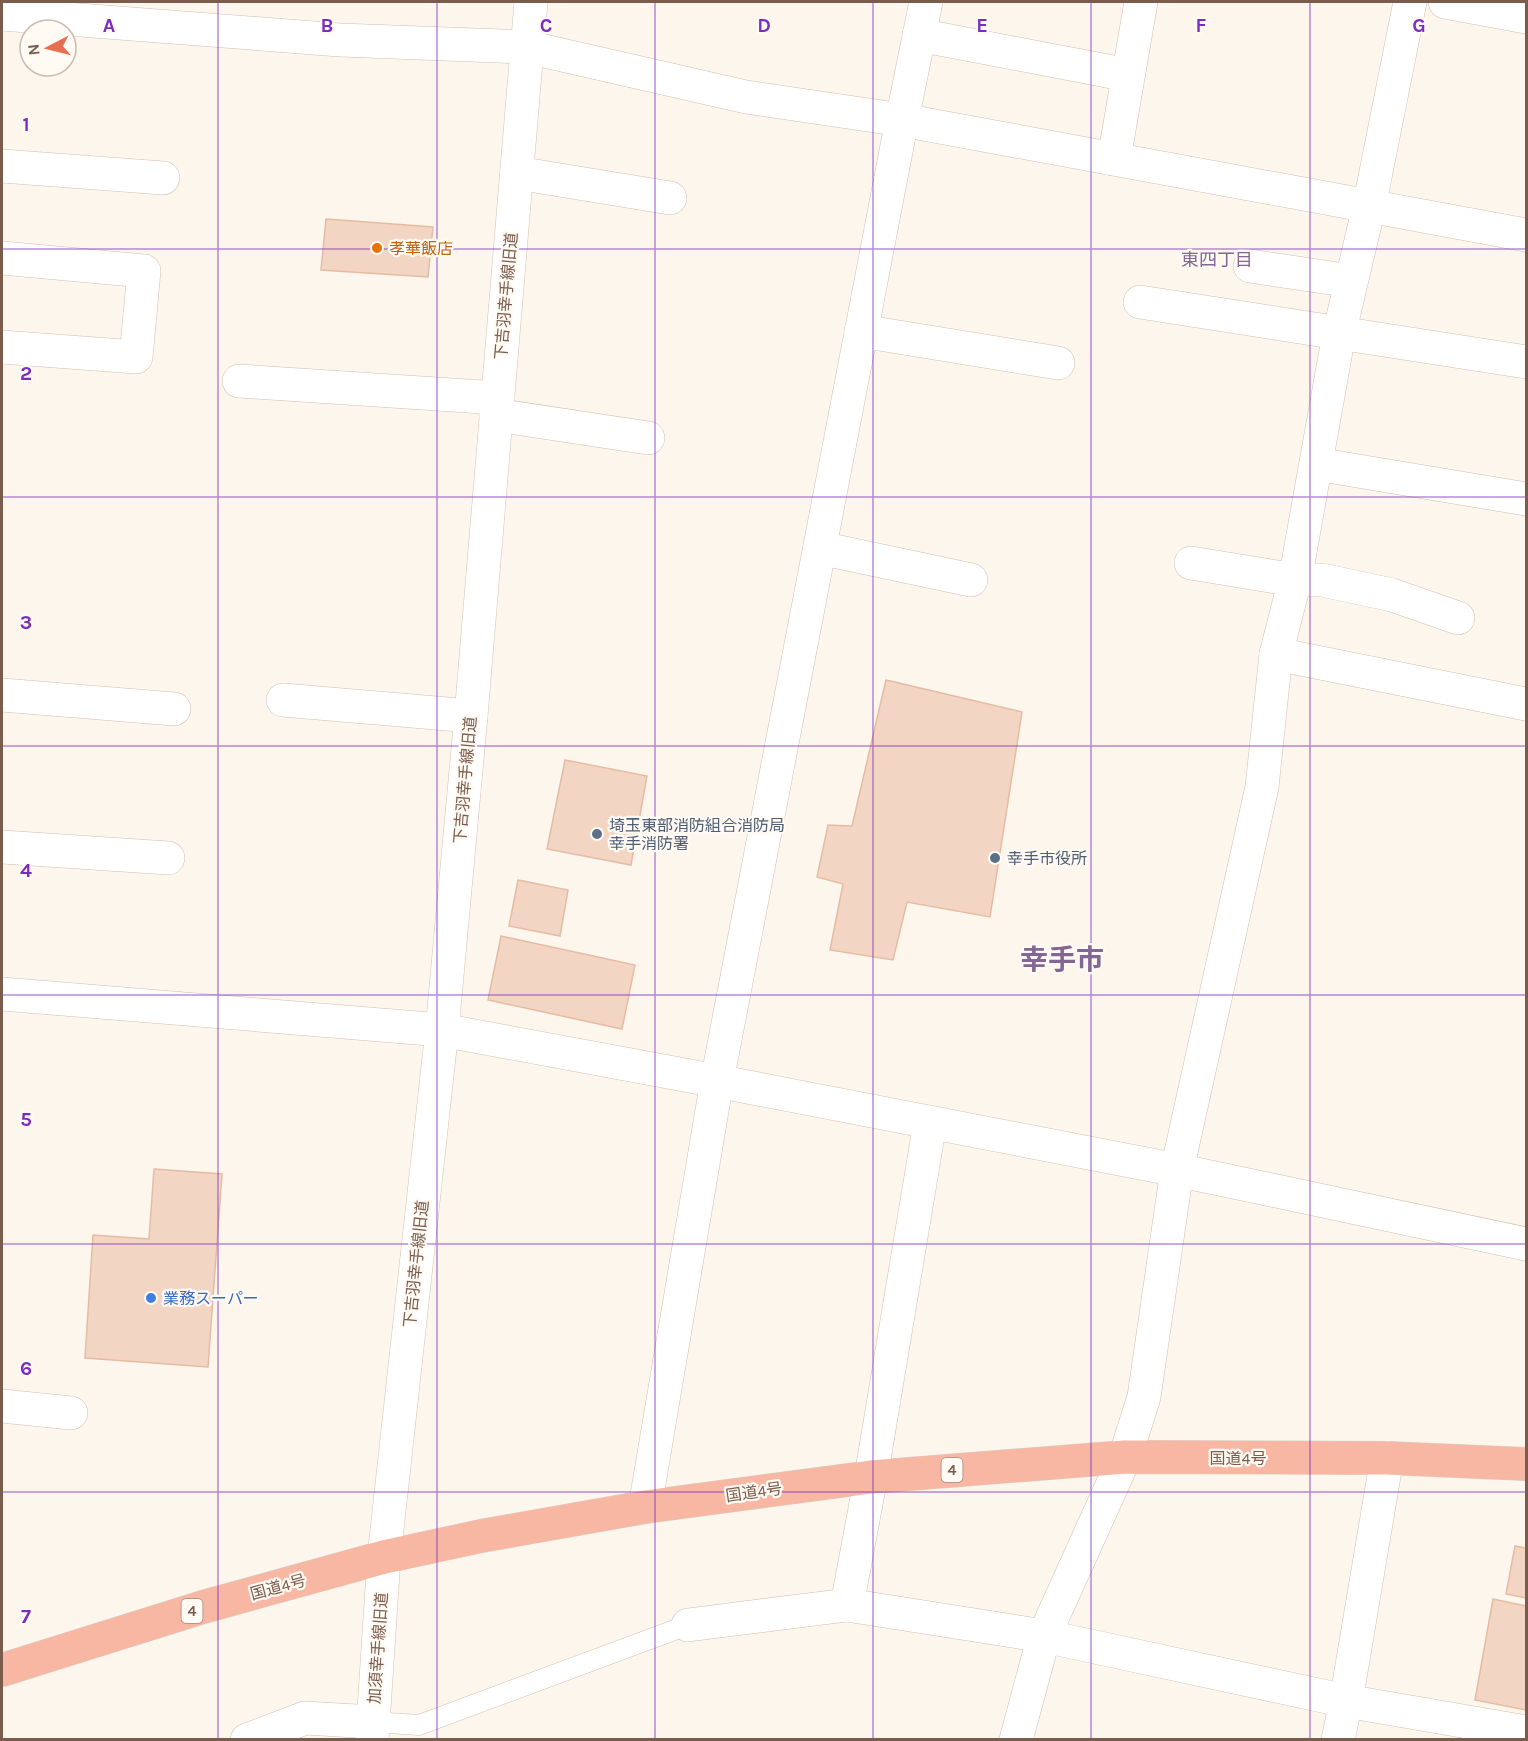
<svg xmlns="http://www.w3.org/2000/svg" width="1528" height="1741" viewBox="0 0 1528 1741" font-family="Karla,'Noto Sans JP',sans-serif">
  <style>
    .building { fill: #f3d5c3; stroke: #e6bba3; stroke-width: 1.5 }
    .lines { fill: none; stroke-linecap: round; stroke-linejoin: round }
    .lane-casing { stroke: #d1beb0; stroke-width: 21 }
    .street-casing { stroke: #d1beb0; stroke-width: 34 }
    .secondary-casing { stroke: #d6c0b0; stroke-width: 34 }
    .highway-casing { stroke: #dad1cd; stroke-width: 34 }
    .lane { stroke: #fff; stroke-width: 20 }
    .street { stroke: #fff; stroke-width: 33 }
    .secondary { stroke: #fff; stroke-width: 33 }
    .highway { stroke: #f7b7a3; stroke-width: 33 }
    .grid { fill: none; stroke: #7b2cbf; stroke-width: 1.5; stroke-opacity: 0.55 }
    .food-dot { fill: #e8710a; stroke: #fffaf3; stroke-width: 2 }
    .service-dot { fill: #5c6f8a; stroke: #fffaf3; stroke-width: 2 }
    .shop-dot { fill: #3f7fe0; stroke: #fffaf3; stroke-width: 2 }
    .labels { text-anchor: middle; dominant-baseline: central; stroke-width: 4.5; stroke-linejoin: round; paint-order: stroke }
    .shield { fill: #fffaf3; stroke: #a28b7f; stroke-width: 1.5 }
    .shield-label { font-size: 15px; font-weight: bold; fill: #7a5c4d }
    .food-label { font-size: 16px; fill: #c56008; stroke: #fffaf3; text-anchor: start }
    .street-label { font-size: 16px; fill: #7a5c4d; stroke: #fffaf3 }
    .service-label { font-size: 16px; fill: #4e5e75; stroke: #fffaf3; text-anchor: start }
    .shop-label { font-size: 16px; fill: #366cbe; stroke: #fffaf3; text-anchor: start }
    .neighbourhood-label { font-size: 18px; fill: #846695; stroke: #fffaf3 }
    .town-label { font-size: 28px; font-weight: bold; fill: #846695; stroke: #fffaf3 }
    .grid-label { font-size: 20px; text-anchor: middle; font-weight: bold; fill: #7b2cbf; stroke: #fffaf3; stroke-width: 4.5; stroke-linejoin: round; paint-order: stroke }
  </style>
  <rect width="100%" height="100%" fill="#fdf6ec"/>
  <g class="building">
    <polygon points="326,219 433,227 428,277 321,270"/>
    <polygon points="886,680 1022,712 990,917 907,902 893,960 830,950 843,884 817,877 828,825 852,826"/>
    <polygon points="565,760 647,776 631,865 547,849"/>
    <polygon points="518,880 568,890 560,936 509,926"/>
    <polygon points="501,936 635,965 622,1029 488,1000"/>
    <polygon points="154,1169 222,1174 208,1367 85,1358 93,1235 149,1239"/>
    <polygon points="1515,1546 1526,1548 1526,1598 1506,1594"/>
    <polygon points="1493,1599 1526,1606 1526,1710 1475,1700"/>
  </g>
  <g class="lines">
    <defs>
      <polyline id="lane" points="373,1722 419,1725 688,1625"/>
      <g id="street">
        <polyline points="1445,2 1526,17"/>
        <polyline points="2,14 340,40 527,47 746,97 902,120 1526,235"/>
        <polyline points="919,35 1128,75"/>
        <polyline points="1114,159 1141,2"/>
        <polyline points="2,166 163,178"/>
        <polyline points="517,173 670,198"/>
        <polyline points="2,258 144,271 136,357 2,347"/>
        <polyline points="1250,266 1351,281"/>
        <polyline points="1140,302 1526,362"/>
        <polyline points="861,331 1058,363"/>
        <polyline points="239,381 498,398"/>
        <polyline points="496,415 648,438"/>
        <polyline points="1316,464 1526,499"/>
        <polyline points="820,548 971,580"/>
        <polyline points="1191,563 1295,580 1322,580 1392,595 1458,618"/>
        <polyline points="1276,654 1526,704"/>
        <polyline points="2,695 174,709"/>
        <polyline points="283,700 471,716"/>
        <polyline points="2,847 168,858"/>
        <polyline points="2,994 442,1030"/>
        <polyline points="1177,1170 1526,1244"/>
        <polyline points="2,1406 71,1413"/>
        <polyline points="645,1507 717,1081 902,120 926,2"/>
        <polyline points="847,1605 871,1477 930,1123"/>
        <polyline points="688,1625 847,1605 1044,1636 1346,1701 1526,1732"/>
        <polyline points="247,1740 305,1718 373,1722"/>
        <polyline points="1016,1740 1044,1636 1125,1457 1144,1397 1177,1170 1262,787 1276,654 1295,580 1339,334 1369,207 1410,2"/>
        <polyline points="1338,1740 1346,1701 1387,1458"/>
      </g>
      <g id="secondary">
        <polyline points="442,1030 717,1081 1177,1170"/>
        <polyline points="372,1740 384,1557 442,1030 471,716 531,2"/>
      </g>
      <polyline id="highway" points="2,1670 203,1607 384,1557 481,1536 645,1507 871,1477 1125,1457 1387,1458 1526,1464"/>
    </defs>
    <use href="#lane" class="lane-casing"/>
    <use href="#street" class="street-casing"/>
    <use href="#secondary" class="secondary-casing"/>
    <use href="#highway" class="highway-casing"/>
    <use href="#lane" class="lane"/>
    <use href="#street" class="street"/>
    <use href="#secondary" class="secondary"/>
    <use href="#highway" class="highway"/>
  </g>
  <path class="grid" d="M218,2V1740M437,2V1740M655,2V1740M873,2V1740M1091,2V1740M1310,2V1740M2,249H1526M2,497H1526M2,746H1526M2,995H1526M2,1244H1526M2,1492H1526"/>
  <circle class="food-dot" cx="377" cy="248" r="6"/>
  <g class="service-dot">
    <circle cx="597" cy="834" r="6"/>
    <circle cx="995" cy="858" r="6"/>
  </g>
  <circle class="shop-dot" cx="151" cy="1298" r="6"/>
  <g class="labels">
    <g class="shield">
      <rect x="941.5" y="1458" width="21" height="24" rx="4.5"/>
      <rect x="181.5" y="1599" width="21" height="24" rx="4.5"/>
    </g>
    <g class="shield-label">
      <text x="952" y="1470">4</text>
      <text x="192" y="1611">4</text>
    </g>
    <g class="food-label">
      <text x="389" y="248">孝華飯店</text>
    </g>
    <g class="street-label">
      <text transform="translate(506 296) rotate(-85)">下吉羽幸手線旧道</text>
      <text transform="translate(465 780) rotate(-85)">下吉羽幸手線旧道</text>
      <text transform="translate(416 1264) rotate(-84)">下吉羽幸手線旧道</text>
      <text x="1238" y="1458">国道4号</text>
      <text transform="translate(754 1492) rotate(-8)">国道4号</text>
      <text transform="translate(278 1587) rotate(-15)">国道4号</text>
      <text transform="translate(378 1648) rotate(-86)">加須幸手線旧道</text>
    </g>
    <g class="service-label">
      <text x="609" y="825">埼玉東部消防組合消防局<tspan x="609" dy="18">幸手消防署</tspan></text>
      <text x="1007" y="858">幸手市役所</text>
    </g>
    <g class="shop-label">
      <text x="163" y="1298">業務スーパー</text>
    </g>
    <g class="neighbourhood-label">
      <text x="1217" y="260">東四丁目</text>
    </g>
    <g class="town-label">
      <text x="1062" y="959">幸手市</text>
    </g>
  </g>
  <g class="grid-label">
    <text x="109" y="32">A</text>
    <text x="327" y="32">B</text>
    <text x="546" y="32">C</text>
    <text x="764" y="32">D</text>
    <text x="982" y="32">E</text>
    <text x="1201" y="32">F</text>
    <text x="1419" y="32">G</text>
    <text x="26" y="131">1</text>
    <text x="26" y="380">2</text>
    <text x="26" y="629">3</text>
    <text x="26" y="877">4</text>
    <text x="26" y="1126">5</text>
    <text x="26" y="1375">6</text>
    <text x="26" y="1623">7</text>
  </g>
  <rect width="1528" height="1741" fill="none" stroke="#7a5c4d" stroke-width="6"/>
  <g transform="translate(48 48) rotate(263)"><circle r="28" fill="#fffaf3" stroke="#cabbb1" stroke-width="1.5"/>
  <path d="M0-4.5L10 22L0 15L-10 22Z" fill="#e76f51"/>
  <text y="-9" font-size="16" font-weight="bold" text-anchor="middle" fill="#7a5c4d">N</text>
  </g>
</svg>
